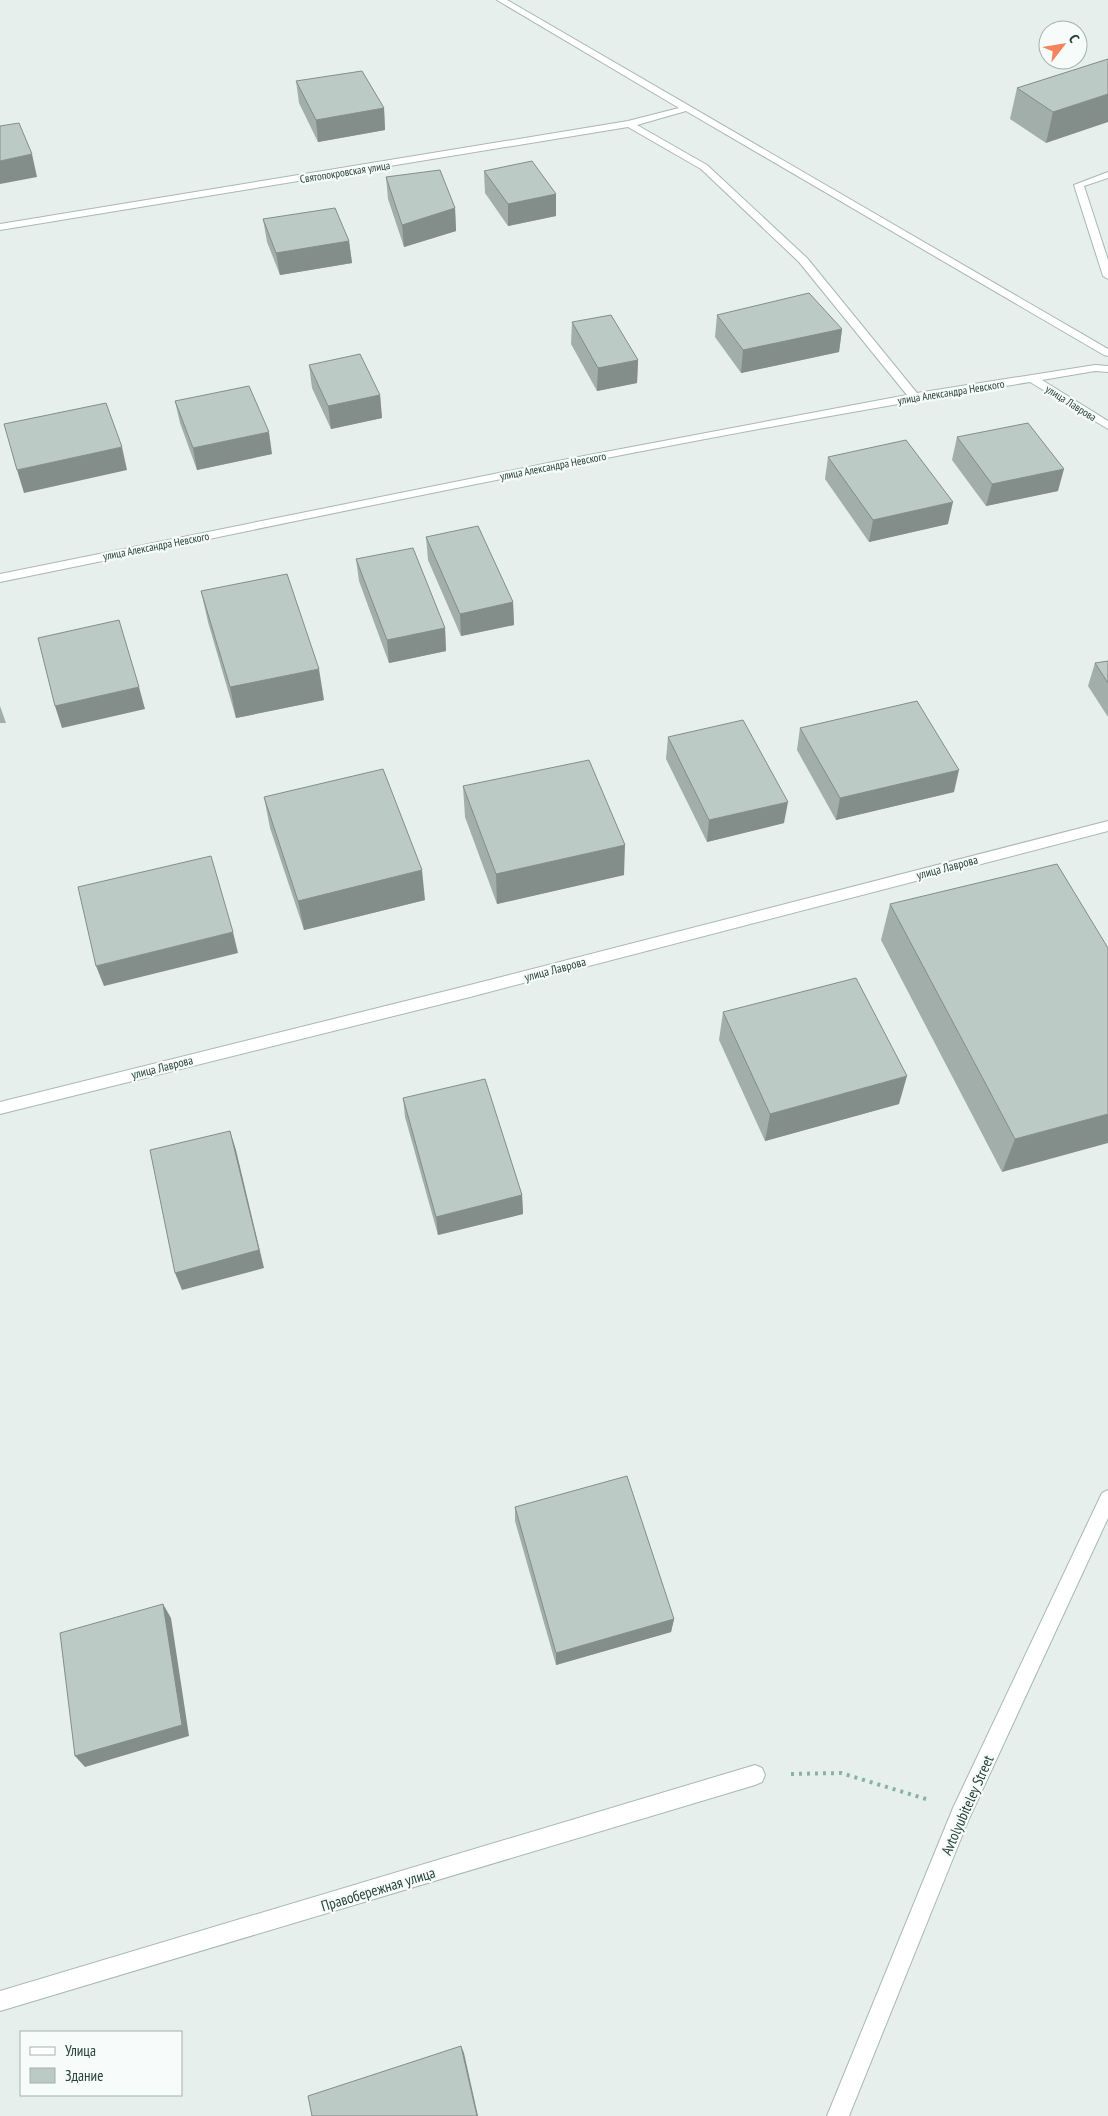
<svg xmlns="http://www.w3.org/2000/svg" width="1108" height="2116" viewBox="0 0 1108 2116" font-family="'PT Sans Narrow',sans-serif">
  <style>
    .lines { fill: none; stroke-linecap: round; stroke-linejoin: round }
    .minor-casing { stroke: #a8b8b2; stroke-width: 2 }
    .path { stroke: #86b3a5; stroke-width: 4; stroke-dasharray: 3 5; stroke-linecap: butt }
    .minor { fill: #fff; fill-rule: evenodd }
    .wall { fill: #a1aea9 }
    .shaded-wall { fill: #838d89 }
    .building { fill: #bbcac4; stroke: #838d89 }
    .labels { text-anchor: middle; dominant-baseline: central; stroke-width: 4.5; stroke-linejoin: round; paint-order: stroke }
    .far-street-label { font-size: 11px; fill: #24423a; stroke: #f7fbf9 }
    .street-label { font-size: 12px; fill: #24423a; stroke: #f7fbf9 }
    .near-street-label { font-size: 15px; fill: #24423a; stroke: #f7fbf9 }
  </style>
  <rect width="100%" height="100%" fill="#e6efeb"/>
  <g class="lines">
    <defs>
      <g id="minor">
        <path d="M497,0H507L1108,349V356L1104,355L686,111L637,125L707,165L807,258L917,393L1095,365L1108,366V372L1095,371L1042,380L1108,421V429L1030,382C685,437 343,512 0,582V574L568,459L907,395L799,262L701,169L628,127L0,230V224L628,121L679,108Z"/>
        <polygon points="1108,172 1108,178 1084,186 1108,260 1108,279 1103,276 1074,185"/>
        <polygon points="1108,821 1108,831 466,998 0,1114 0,1102 466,986"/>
        <polygon points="1108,1490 1108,1518 968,1821 849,2116 827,2116 953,1808 1102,1493"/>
        <polygon points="755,1765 762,1768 765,1775 762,1782 755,1785 0,2011 0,1991"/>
      </g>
    </defs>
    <use href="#minor" class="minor-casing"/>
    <polyline class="path" points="791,1774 841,1773 926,1799"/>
    <use href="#minor" class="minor"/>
  </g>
  <g class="wall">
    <polygon points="1108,59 1046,143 1010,119 1017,88"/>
    <polygon points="296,81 384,108 385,130 318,142 299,103"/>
    <polygon points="484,171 556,194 556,216 508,226 485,193"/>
    <polygon points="386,177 455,208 456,231 404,247 388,199"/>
    <polygon points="263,219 349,241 352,263 280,275 267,242"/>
    <polygon points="717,315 842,329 839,352 741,373 715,337"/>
    <polygon points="572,322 638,360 637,383 597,391 571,344"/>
    <polygon points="309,365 380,395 382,418 331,429 312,388"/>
    <polygon points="175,401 272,454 197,470 180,423"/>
    <polygon points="957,437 1058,491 986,506 952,460"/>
    <polygon points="828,457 948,524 869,542 825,479"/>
    <polygon points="426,537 513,602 514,625 461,636 428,560"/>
    <polygon points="356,559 445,628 446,651 389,663 359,581"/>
    <polygon points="201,591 324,700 236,718 208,622"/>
    <polygon points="1108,661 1108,717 1088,686 1095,663"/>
    <polygon points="0,706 6,723 0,723"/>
    <polygon points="800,728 954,792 836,820 797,750"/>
    <polygon points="668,737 784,823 707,842 666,759"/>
    <polygon points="463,786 624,875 497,904 465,817"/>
    <polygon points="264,797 425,900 304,930 270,828"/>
    <polygon points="890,904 1108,948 1002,1172 881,940"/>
    <polygon points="723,1012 899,1104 765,1141 719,1040"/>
    <polygon points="403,1098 522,1195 523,1214 438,1235 405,1117"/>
    <polygon points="515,1507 674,1619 671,1632 556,1665 515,1521"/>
  </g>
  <g class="shaded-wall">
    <polygon points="1108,94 1108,122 1046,143 1053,112"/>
    <polygon points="384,108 385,130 318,142 316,120"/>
    <polygon points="32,154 37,177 0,184 0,161"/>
    <polygon points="556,194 556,216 508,226 508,204"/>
    <polygon points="455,208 456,231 404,247 402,225"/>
    <polygon points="349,241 352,263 280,275 276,253"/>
    <polygon points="842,329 839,352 741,373 743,350"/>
    <polygon points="638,360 637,383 597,391 598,368"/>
    <polygon points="380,395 382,418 331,429 328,406"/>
    <polygon points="269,432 272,454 197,470 193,448"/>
    <polygon points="122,447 127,470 24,493 17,470"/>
    <polygon points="1064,469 1058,491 986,506 992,484"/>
    <polygon points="953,502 948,524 869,542 873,520"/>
    <polygon points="513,602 514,625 461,636 460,614"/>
    <polygon points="445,628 446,651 389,663 387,640"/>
    <polygon points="319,669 324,700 236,718 230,687"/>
    <polygon points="139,687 145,709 62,728 55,706"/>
    <polygon points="959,770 954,792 836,820 840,798"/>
    <polygon points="788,802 784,823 707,842 709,820"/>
    <polygon points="625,845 624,875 497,904 496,874"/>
    <polygon points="422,870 425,900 304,930 298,901"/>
    <polygon points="233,932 238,953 104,986 96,966"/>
    <polygon points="907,1076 899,1104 765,1141 770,1114"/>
    <polygon points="1108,1114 1108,1143 1002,1172 1015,1139"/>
    <polygon points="230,1131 236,1150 264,1268 182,1290 175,1273"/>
    <polygon points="522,1195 523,1214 438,1235 436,1217"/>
    <polygon points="163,1604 171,1618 189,1736 85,1767 75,1756"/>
    <polygon points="674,1619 671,1632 556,1665 556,1653"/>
    <polygon points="461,2046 464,2053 478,2116 477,2116"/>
  </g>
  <g class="building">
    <polygon points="1108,59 1108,94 1053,112 1017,88"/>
    <polygon points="362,71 384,108 316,120 296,81"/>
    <polygon points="19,123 32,154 0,161 0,126"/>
    <polygon points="532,161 556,194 508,204 484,171"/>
    <polygon points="440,170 455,208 402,225 386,177"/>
    <polygon points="335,208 349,241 276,253 263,219"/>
    <polygon points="809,293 842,329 743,350 717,315"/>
    <polygon points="611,315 638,360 598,368 572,322"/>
    <polygon points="360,354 380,395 328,406 309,365"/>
    <polygon points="249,386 269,432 193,448 175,401"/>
    <polygon points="106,403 122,447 17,470 4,424"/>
    <polygon points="1028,423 1064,469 992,484 957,437"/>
    <polygon points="906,440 953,502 873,520 828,457"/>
    <polygon points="478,526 513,602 460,614 426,537"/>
    <polygon points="413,548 445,628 387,640 356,559"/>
    <polygon points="287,574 319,669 230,687 201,591"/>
    <polygon points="119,620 139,687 55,706 38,638"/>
    <polygon points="1108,661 1108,683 1095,663"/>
    <polygon points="917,701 959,770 840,798 800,728"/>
    <polygon points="743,720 788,802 709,820 668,737"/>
    <polygon points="589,760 625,845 496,874 463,786"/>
    <polygon points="383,769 422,870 298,901 264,797"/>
    <polygon points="211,856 233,932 96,966 78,887"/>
    <polygon points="1057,864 1108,948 1108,1114 1015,1139 890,904"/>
    <polygon points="856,978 907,1076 770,1114 723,1012"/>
    <polygon points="485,1079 522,1195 436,1217 403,1098"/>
    <polygon points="230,1131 259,1250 175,1273 150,1150"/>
    <polygon points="627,1476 674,1619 556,1653 515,1507"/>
    <polygon points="163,1604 182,1725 75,1756 60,1633"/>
    <polygon points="461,2046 477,2116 312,2116 308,2096"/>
  </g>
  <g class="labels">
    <g class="far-street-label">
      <text transform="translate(345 172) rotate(-9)">Святопокровская улица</text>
      <text transform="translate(951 392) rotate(-9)">улица Александра Невского</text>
      <text transform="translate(1071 403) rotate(32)">улица Лаврова</text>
      <text transform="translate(553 466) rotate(-11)">улица Александра Невского</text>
      <text transform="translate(156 546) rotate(-11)">улица Александра Невского</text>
    </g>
    <g class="street-label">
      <text transform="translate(947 867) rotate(-15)">улица Лаврова</text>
      <text transform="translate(555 969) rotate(-15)">улица Лаврова</text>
      <text transform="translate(162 1067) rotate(-14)">улица Лаврова</text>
    </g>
    <g class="near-street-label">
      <text transform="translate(967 1805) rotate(-66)">Avtolyubiteley Street</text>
      <text transform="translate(378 1889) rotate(-17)">Правобережная улица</text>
    </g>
  </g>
  <rect x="20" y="2031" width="162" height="65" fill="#f7fbf9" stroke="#a3b1ad"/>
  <rect x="30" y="2047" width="25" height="8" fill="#ffffff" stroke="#a3b1ad"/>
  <text x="65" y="2056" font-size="15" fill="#24423a">Улица</text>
  <rect x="30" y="2068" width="25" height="15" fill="#bbcac4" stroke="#a3b1ad"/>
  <text x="65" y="2081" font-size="15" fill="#24423a">Здание</text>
  <g transform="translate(1063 45) rotate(59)"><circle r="24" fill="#f7fbf9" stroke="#a3b1ad"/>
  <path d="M0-4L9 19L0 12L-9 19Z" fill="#f4845f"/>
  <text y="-8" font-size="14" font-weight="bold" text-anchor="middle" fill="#24423a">С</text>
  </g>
</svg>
